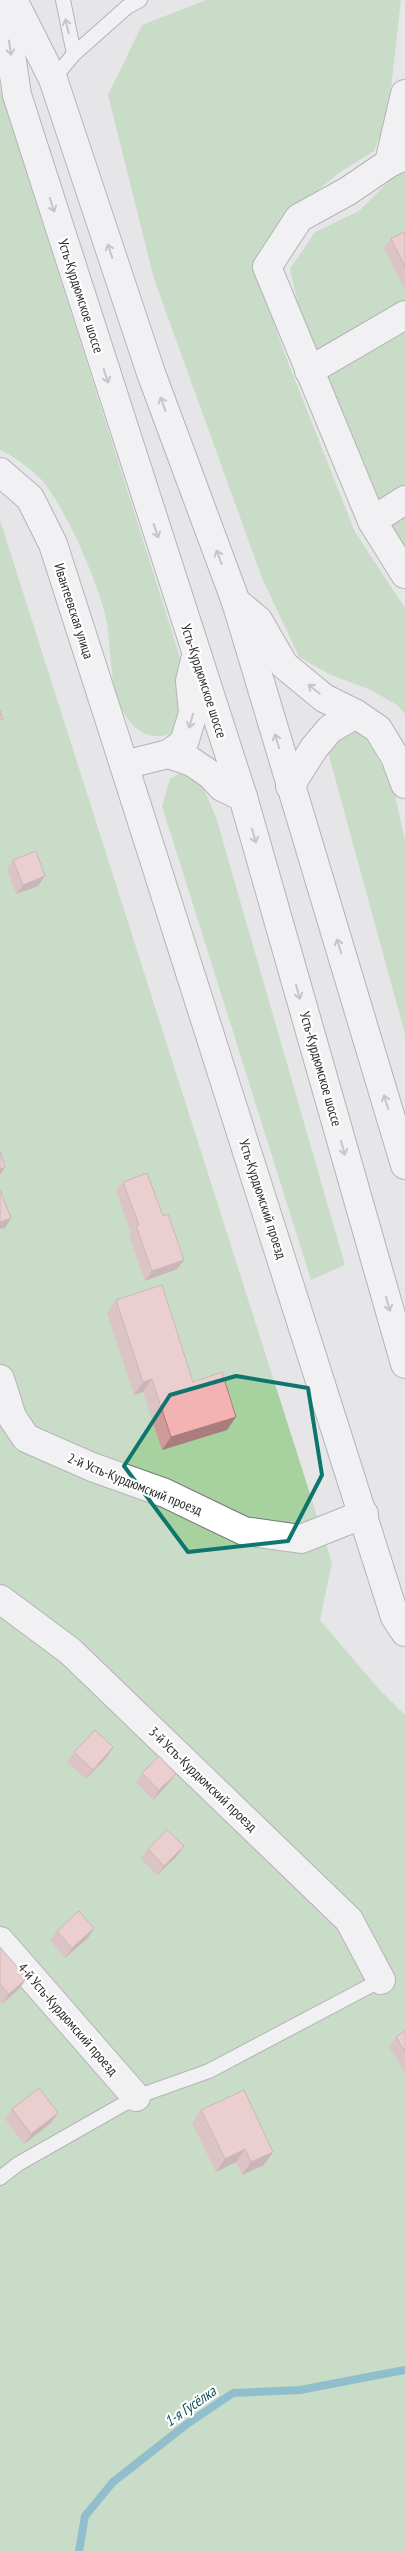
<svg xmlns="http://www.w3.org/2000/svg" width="405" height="2551" viewBox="0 0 405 2551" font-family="'PT Sans Narrow',sans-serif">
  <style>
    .green { fill: #a7d19e }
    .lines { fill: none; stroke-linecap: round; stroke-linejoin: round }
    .stream { stroke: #2a8fa8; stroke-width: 8 }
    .service-casing { stroke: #78787a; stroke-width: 16 }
    .minor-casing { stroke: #78787a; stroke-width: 30 }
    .tertiary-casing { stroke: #78787a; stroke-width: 30 }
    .primary-casing { stroke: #78787a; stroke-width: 30 }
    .service { stroke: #fff; stroke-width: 14 }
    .minor { stroke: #fff; stroke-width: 28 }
    .tertiary { stroke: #fff; stroke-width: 28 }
    .primary { stroke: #fff; stroke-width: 28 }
    .wall { fill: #d09a99 }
    .shaded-wall { fill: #a97d7d }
    .building { fill: #f2b3b2; stroke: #a97d7d }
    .oneway { stroke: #a0a0a1 }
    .marked { fill: none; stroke: #0f766e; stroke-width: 4; stroke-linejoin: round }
    .labels { text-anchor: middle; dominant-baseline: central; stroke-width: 4.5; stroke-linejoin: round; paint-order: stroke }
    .street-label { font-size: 14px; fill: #2d2d2e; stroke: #fff }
    .water-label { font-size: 15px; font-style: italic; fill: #124c5a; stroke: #fff }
  </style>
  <rect width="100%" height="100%" fill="#e6e6e9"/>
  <g class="green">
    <polygon points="206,0 401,0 388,116 374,151 339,173 290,213 256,269 282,347 355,532 405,608 405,714 397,705 371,690 331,675 299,657 262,578 154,279 108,95 142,25"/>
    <path d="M0,88L179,654L185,680L177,732C147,744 131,729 118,702C111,686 110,642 107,623C100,586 68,514 45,484C35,471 15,457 0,450Z"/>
    <polygon points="405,170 405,550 378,501 303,327 290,269 315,232 359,211 395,175"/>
    <polygon points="0,520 332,1563 320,1620 377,1687 405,1715 405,2551 0,2551"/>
    <polygon points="352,730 365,736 393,785 405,841 405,1034 329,756 331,741"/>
    <polygon points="180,773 198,776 216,817 345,1265 311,1280 162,806 170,779"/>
  </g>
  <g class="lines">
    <polyline class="stream" points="79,2551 85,2516 113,2482 187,2424 233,2393 300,2390 405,2370"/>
    <defs>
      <g id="service">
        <polyline points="74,54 127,7 140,0"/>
        <polyline points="53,79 74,54 63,0"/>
        <polyline points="0,2178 18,2164 136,2097 209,2071 381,1980"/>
      </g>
      <g id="minor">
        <polyline points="405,156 389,163 348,191 299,218 267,267 372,521 405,574"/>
        <polyline points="389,163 405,94"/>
        <polyline points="309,371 405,315"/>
        <polyline points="0,472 30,498 53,544 124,765"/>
        <polyline points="372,521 405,500"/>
        <polyline points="0,1379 12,1417 26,1438 92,1467 165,1493 244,1531 301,1539 364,1514"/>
        <polyline points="0,1599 70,1651 349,1920 381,1980"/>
        <polyline points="0,1941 136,2097"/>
      </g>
      <g id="tertiary">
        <polyline points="236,602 258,620 284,665 324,698 356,714 378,729 395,757 405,784"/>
        <polyline points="196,656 190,681 193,713 184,743 168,754 124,765 395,1617 405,1632"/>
        <polyline points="168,754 192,762 211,775 222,787 243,797"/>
        <polyline points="290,786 314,748 330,729 356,714"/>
      </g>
      <g id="primary">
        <polyline points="3,0 17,95 243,797 405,1364"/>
        <polyline points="13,0 53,79 151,373 236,602 405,1165"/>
      </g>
    </defs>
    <use href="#service" class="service-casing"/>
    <use href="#minor" class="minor-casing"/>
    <use href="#tertiary" class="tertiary-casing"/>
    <use href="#primary" class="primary-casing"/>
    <use href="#service" class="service"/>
    <use href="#minor" class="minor"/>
    <use href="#tertiary" class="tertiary"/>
    <use href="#primary" class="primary"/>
  </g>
  <g class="wall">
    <polygon points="405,232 405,290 384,248 391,238"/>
    <polygon points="13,860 45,876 38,886 16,894 7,869"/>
    <polygon points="123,1182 163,1216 184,1260 177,1269 145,1281 129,1235 131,1233 116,1191"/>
    <polygon points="116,1300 227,1430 162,1450 143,1392 134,1395 107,1313"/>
    <polygon points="113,1747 107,1757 86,1779 67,1762 74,1752"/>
    <polygon points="142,1773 169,1783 153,1800 136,1782"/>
    <polygon points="148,1849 177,1856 157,1875 141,1859"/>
    <polygon points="94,1928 88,1938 65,1958 50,1940 57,1931"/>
    <polygon points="0,1947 20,1988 2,2004 0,2002"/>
    <polygon points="405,2031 405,2072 389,2047 396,2037"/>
    <polygon points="12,2109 58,2113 51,2123 24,2144 5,2119"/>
    <polygon points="201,2110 273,2152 264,2165 242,2175 236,2162 216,2172 192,2123"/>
  </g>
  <g class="shaded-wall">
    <polygon points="45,876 38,886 16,894 23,885"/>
    <polygon points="5,1167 0,1175 0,1169"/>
    <polygon points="11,1218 5,1228 0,1229 0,1222"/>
    <polygon points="184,1260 177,1269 145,1281 152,1271"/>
    <polygon points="152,1379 143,1392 134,1395 143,1382"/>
    <polygon points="236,1417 227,1430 162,1450 171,1437"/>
    <polygon points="113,1747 107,1757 86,1779 93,1770"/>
    <polygon points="176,1774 169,1783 153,1800 159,1790"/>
    <polygon points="184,1846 177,1856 157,1875 164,1866"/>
    <polygon points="94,1928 88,1938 65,1958 72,1948"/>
    <polygon points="27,1978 20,1988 2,2004 9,1994"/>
    <polygon points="58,2113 51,2123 24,2144 31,2134"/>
    <polygon points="245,2149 236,2162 216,2172 225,2159"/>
    <polygon points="273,2152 264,2165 242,2175 251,2162"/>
  </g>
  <g class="building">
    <polygon points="405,232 405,267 391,238"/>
    <polygon points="0,710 3,719 0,720"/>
    <polygon points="36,851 45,876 23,885 13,860"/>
    <polygon points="0,1151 5,1167 0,1169"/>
    <polygon points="147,1173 163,1216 168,1214 184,1260 152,1271 136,1226 139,1225 123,1182"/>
    <polygon points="0,1190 11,1218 0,1222"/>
    <polygon points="162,1285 193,1382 222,1372 236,1417 171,1437 152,1379 143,1382 116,1300"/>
    <polygon points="95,1730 113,1747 93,1770 74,1752"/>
    <polygon points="159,1756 176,1774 159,1790 142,1773"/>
    <polygon points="167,1830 184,1846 164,1866 148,1849"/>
    <polygon points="79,1911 94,1928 72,1948 57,1931"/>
    <polygon points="0,1947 27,1978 9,1994 0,1984"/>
    <polygon points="405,2031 405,2052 396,2037"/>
    <polygon points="39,2088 58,2113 31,2134 12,2109"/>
    <polygon points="244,2090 273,2152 251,2162 245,2149 225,2159 201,2110"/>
  </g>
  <defs><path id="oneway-shaft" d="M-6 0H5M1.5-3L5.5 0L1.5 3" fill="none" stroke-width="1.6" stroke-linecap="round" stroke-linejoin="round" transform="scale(1.25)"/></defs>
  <g class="oneway">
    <use href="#oneway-shaft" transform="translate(67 26) rotate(-103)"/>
    <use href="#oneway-shaft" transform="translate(10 48) rotate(82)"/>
    <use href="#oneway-shaft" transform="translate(52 205) rotate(72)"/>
    <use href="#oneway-shaft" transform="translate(110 251) rotate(-108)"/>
    <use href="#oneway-shaft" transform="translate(106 376) rotate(72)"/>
    <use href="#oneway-shaft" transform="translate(163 404) rotate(-110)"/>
    <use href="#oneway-shaft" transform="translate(156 531) rotate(72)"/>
    <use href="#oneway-shaft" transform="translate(219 557) rotate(-110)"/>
    <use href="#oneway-shaft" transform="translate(314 689) rotate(-141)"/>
    <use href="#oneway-shaft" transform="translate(191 721) rotate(106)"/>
    <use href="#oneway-shaft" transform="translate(277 741) rotate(-107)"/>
    <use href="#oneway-shaft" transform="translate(254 836) rotate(74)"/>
    <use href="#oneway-shaft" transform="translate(339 946) rotate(-107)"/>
    <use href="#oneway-shaft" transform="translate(298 992) rotate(74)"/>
    <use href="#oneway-shaft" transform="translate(386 1102) rotate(-107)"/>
    <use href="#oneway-shaft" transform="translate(343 1148) rotate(74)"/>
    <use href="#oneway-shaft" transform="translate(388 1304) rotate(74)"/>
  </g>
  <path d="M0 0H405V2551H0ZM236,1376L308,1388L322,1475L288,1541L188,1552L124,1466L170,1395Z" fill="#e6e6e9" fill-opacity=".55" fill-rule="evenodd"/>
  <path class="marked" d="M236,1376L308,1388L322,1475L288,1541L188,1552L124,1466L170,1395Z"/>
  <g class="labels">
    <g class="street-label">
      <text transform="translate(81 296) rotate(72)">Усть-Курдюмское шоссе</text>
      <text transform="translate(74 611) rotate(72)">Ивантеевская улица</text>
      <text transform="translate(204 681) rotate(72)">Усть-Курдюмское шоссе</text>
      <text transform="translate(321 1069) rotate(74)">Усть-Курдюмское шоссе</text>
      <text transform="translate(263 1199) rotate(72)">Усть-Курдюмский проезд</text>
      <text transform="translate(135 1484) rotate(22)">2-й Усть-Курдюмский проезд</text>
      <text transform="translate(203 1779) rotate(44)">3-й Усть-Курдюмский проезд</text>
      <text transform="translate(68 2019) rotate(49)">4-й Усть-Курдюмский проезд</text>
    </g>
    <g class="water-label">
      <text transform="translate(190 2406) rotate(-35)">1-я Гусёлка</text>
    </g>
  </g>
</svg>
